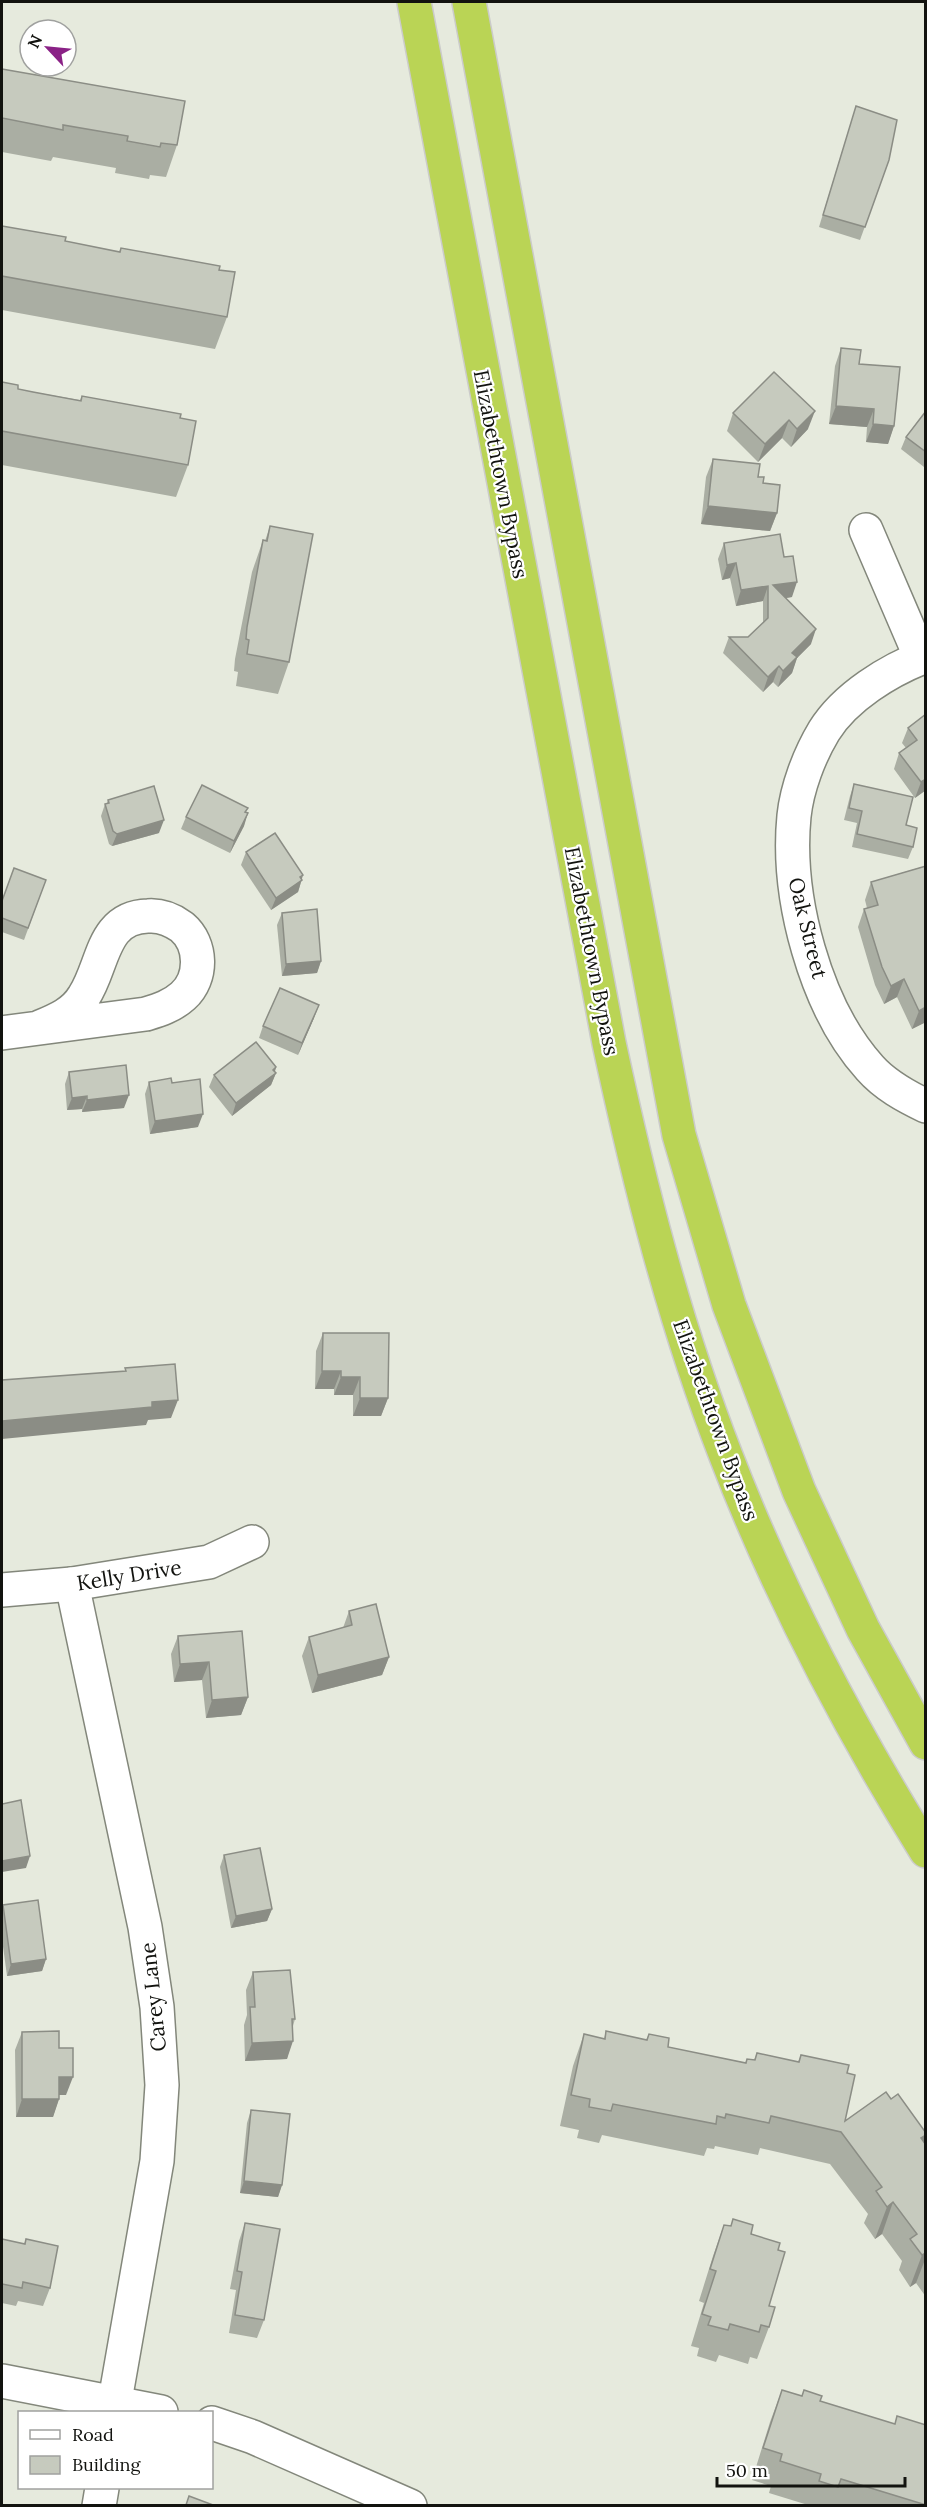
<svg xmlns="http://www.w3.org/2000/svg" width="927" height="2507" viewBox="0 0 927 2507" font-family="Lora,serif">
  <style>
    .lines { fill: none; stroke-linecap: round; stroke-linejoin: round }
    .minor-casing { stroke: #83877b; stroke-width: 36 }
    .highway-casing { stroke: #cbcbca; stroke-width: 36 }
    .minor { stroke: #fff; stroke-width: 33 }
    .highway { stroke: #bad455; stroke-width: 33 }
    .wall { fill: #aaaea3 }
    .shaded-wall { fill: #8b8d85 }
    .building { fill: #c6cabe; stroke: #8b8d85; stroke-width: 1.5 }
    .labels { text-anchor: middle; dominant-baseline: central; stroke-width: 4.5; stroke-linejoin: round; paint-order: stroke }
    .street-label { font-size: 21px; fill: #12130f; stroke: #fff }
  </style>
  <rect width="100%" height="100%" fill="#e6eadd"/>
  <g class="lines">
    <defs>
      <g id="minor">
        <polyline points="866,530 921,658"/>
        <path d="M926,656C889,670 845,697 824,731C809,756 797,788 794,816C786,897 815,1007 870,1068C885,1085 905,1096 926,1106"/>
        <path d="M2,1033L146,1014C159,1010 172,1006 183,996C203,978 202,944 182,927C171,919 161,915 148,916C101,917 104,966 84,996C74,1013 57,1020 40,1027"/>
        <polyline points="72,1584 145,1927 157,2007 162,2085 157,2161 113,2412"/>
        <polyline points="2,1590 72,1584 209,1562 252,1542"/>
        <polyline points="2,2381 161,2412"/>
        <polyline points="212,2423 253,2437 410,2506"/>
        <polyline points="99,2506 102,2488"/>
      </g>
      <g id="highway">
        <path d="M414,2L609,1043C639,1183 674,1322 726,1456C779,1594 848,1725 926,1851"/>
        <polyline points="469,2 679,1135 729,1305 799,1491 863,1629 926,1743"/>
      </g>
    </defs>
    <use href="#minor" class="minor-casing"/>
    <use href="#highway" class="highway-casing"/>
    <use href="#minor" class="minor"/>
    <use href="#highway" class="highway"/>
  </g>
  <g class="wall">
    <polygon points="2,69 177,145 166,177 150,175 149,179 115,173 116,168 53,157 51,161 2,152"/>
    <polygon points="856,106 889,160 860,240 819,227"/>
    <polygon points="2,226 65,241 119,252 121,248 219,270 227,317 215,349 2,310"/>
    <polygon points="841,348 894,426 888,444 866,442 867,427 829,424 835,366"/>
    <polygon points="774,372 808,429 791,447 782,438 758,462 727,431 733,413"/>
    <polygon points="2,382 18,389 33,392 80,400 82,396 180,418 188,465 176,497 2,465"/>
    <polygon points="926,411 926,465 924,467 901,449 906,437"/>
    <polygon points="713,459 758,477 763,483 777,513 770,531 701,524 706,477"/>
    <polygon points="270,526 289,662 278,694 236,686 238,672 234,671 235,659 252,572 263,540 265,541"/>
    <polygon points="724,543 792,597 786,598 811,644 797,658 792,673 778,687 773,682 763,692 723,653 729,637 748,637 763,623 763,601 736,606 730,578 722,580 718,559"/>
    <polygon points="926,714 926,790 915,798 894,769 899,753 906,748 902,743 908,728"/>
    <polygon points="854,784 906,825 913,847 908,859 852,847 857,823 844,820 850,796"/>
    <polygon points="108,800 159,833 112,846 109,844 101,816 105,804 107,803"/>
    <polygon points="246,812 244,826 230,853 181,829 186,817"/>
    <polygon points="246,852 302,879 298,892 271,910 241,865"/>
    <polygon points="925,866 926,1022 912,1029 897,997 884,1004 875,985 858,927 864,909 867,908 865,900 871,882"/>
    <polygon points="46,880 24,940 2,932 2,901"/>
    <polygon points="282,913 321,961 317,973 282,976 277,925"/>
    <polygon points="314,1018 298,1055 259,1038 263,1026"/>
    <polygon points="276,1067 275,1072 276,1073 271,1085 232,1116 209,1087 214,1075"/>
    <polygon points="69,1072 124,1108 82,1112 82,1109 67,1110 65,1084"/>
    <polygon points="149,1082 172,1083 198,1127 150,1134 145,1094"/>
    <polygon points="323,1333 388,1398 381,1416 353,1416 353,1395 334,1395 334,1389 315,1389 316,1351"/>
    <polygon points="349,1611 389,1657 382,1675 312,1693 302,1656 309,1637 343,1628"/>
    <polygon points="178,1636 248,1697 241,1715 206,1718 202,1680 174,1682 171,1654"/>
    <polygon points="224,1855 272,1909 267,1921 231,1928 220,1867"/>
    <polygon points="3,1905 46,1959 42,1971 7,1976 2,1939 2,1909"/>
    <polygon points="253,1972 295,2019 293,2026 287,2059 245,2061 244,2025 247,2015 246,1990"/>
    <polygon points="606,2031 646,2040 649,2034 668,2047 745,2063 747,2059 754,2060 757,2053 798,2062 801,2055 847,2073 845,2121 891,2099 926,2133 926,2137 923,2142 926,2145 926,2297 916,2283 910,2287 899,2270 902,2261 882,2234 875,2239 864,2223 868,2214 830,2164 760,2148 758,2155 715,2146 714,2149 707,2148 704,2156 602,2135 599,2143 577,2138 579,2130 560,2126 573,2066 584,2034 604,2039"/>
    <polygon points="22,2032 59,2048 66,2095 59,2095 59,2099 53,2117 16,2117 15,2050"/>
    <polygon points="251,2110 282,2185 278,2197 240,2193 247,2123"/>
    <polygon points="245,2223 264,2320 257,2338 229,2333 236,2290 230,2289 239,2241"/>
    <polygon points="724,2225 751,2234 778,2250 769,2306 769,2327 757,2359 750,2357 748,2364 719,2355 716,2362 697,2356 699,2348 691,2346 704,2303 699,2301 713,2256"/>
    <polygon points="2,2239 24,2244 26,2239 50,2288 43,2306 18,2301 16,2306 2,2303"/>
    <polygon points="782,2390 894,2424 926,2505 808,2505 769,2493 771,2486 752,2480 770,2422"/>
  </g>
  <g class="shaded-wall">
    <polygon points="836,406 874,409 867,427 829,424"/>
    <polygon points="815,411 808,429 791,447 797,429"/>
    <polygon points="789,420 782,438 758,462 765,444"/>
    <polygon points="873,424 894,426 888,444 866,442"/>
    <polygon points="708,506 777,513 770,531 701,524"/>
    <polygon points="736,563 730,578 722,580 727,565"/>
    <polygon points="797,582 792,597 768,601 773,585"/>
    <polygon points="768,586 763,601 736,606 741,590"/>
    <polygon points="816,629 811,644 797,658 792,673 778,687 783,671 792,653"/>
    <polygon points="779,666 773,682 763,692 768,677"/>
    <polygon points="926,779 926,790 915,798 921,782"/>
    <polygon points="248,813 244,826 230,853 234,841"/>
    <polygon points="164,820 159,833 112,846 117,834"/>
    <polygon points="303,875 298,892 271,910 276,898"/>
    <polygon points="321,961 317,973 282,976 286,964"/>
    <polygon points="904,979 897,997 884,1004 891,986"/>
    <polygon points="319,1005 314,1018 298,1055 302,1043"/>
    <polygon points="926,1007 926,1022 912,1029 919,1011"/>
    <polygon points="276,1067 274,1074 276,1073 271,1085 232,1116 236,1103"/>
    <polygon points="129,1095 124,1108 82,1112 87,1100"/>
    <polygon points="87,1096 82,1109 67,1110 72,1098"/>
    <polygon points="203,1114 198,1127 150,1134 155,1121"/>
    <polygon points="322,1371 341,1371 334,1389 315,1389"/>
    <polygon points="341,1377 360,1377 353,1395 334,1395"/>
    <polygon points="360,1398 388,1398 381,1416 353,1416"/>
    <polygon points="178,1400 171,1418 148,1420 146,1425 2,1439 2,1421 152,1402"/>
    <polygon points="389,1657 382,1675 312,1693 318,1675"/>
    <polygon points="209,1662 202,1680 174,1682 180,1664"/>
    <polygon points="248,1697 241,1715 206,1718 212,1700"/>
    <polygon points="30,1856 26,1868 2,1872 2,1861"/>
    <polygon points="272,1909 267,1921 231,1928 236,1916"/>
    <polygon points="46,1959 42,1971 7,1976 11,1964"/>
    <polygon points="293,2041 287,2059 245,2061 252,2043"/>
    <polygon points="59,2077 73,2077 66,2095 53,2095"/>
    <polygon points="22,2099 59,2099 53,2117 16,2117"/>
    <polygon points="926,2135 926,2137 915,2166 921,2138"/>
    <polygon points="244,2181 282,2185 278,2197 240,2193"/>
    <polygon points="893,2202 882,2234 875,2239 887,2207"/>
    <polygon points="926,2253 926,2257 916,2283 910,2287 922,2255"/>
  </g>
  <g class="building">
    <polygon points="2,69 185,101 177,145 161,143 160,147 127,141 128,136 63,125 63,130 2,118"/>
    <polygon points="856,106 897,120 889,160 865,227 823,215"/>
    <polygon points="2,226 66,237 65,241 120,252 121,248 220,266 219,270 235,272 227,317 2,276"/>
    <polygon points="841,348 861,350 859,364 900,367 894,426 873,424 874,409 836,406"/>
    <polygon points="774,372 815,411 797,429 789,420 765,444 733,413"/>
    <polygon points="2,382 18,385 18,389 33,392 81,401 82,396 181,414 180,418 196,421 188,465 2,431"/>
    <polygon points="926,411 926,452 906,437"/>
    <polygon points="713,459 760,464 758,477 764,477 763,483 780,485 777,513 708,506"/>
    <polygon points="270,526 313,534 289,662 247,654 249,640 246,639 247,627 263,540 267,541"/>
    <polygon points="780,534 784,557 793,556 797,582 773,585 816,629 792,653 797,657 783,671 779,666 768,677 729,637 748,637 768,618 768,586 741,590 736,563 727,565 724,543"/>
    <polygon points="926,714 926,779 921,782 899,753 917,740 908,728"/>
    <polygon points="854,784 913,797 906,825 917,828 913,847 857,834 862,811 849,808"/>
    <polygon points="202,785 248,808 245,812 248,813 234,841 186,817"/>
    <polygon points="154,786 164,820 117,834 113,831 105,804 109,803 108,800"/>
    <polygon points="275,833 303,875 300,877 302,880 276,898 246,852"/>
    <polygon points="926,866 926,1007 919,1011 904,979 891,986 882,967 864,909 878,905 871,882"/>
    <polygon points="14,868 46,880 28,928 2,918 2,901"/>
    <polygon points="317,909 321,961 286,964 282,913"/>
    <polygon points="280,988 319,1005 302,1043 263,1026"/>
    <polygon points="256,1042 276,1067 273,1070 276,1073 236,1103 214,1075"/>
    <polygon points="126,1065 129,1095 87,1100 87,1096 72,1098 69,1072"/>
    <polygon points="171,1078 172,1083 200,1079 203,1114 155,1121 149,1082"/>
    <polygon points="323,1333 389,1333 388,1398 360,1398 360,1377 341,1377 341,1371 322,1371"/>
    <polygon points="175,1364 178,1400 152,1402 152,1407 2,1421 2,1380 126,1371 125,1368"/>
    <polygon points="376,1604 389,1657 318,1675 309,1637 352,1625 349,1611"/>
    <polygon points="242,1631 248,1697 212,1700 209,1662 180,1664 178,1636"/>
    <polygon points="21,1800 30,1856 2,1861 2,1804"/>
    <polygon points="260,1848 272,1909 236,1916 224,1855"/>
    <polygon points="38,1900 46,1959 11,1964 3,1905"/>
    <polygon points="290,1970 295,2019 292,2019 293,2041 252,2043 250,2007 255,2007 253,1972"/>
    <polygon points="59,2031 59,2048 73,2048 73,2077 59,2077 59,2099 22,2099 22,2032"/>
    <polygon points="606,2031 647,2040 649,2034 669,2038 668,2047 746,2063 747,2059 755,2060 757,2053 799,2062 801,2055 849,2065 847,2073 855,2075 845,2121 886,2092 891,2099 898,2094 926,2133 926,2135 921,2138 926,2145 926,2253 922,2255 910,2239 917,2234 893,2202 887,2207 876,2191 882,2187 841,2132 771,2116 769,2123 726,2114 725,2118 717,2116 716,2124 613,2104 611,2111 589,2107 590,2099 571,2095 584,2034 605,2039"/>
    <polygon points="251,2110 290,2114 282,2185 244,2181"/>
    <polygon points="733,2219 753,2225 751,2234 780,2243 778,2250 785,2252 769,2306 775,2307 769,2327 761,2325 759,2332 730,2324 728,2330 708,2325 711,2317 702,2314 716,2271 710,2269 724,2225 731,2226"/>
    <polygon points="245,2223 280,2229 264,2320 235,2315 242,2272 237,2271"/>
    <polygon points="2,2239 25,2244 26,2239 58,2246 50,2288 23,2282 22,2288 2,2284"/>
    <polygon points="782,2390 802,2396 804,2390 822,2396 820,2401 895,2424 897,2416 926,2425 926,2505 841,2479 838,2487 819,2481 821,2474 780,2461 782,2454 763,2448"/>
    <polygon points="189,2496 213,2505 186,2505"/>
  </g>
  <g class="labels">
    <g class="street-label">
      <text transform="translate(501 474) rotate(79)">Elizabethtown Bypass</text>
      <text transform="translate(808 928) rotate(76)">Oak Street</text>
      <text transform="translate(592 951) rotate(79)">Elizabethtown Bypass</text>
      <text transform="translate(716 1420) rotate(70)">Elizabethtown Bypass</text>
      <text transform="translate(129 1575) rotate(-9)">Kelly Drive</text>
      <text transform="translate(153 1997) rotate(-96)">Carey Lane</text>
    </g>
  </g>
  <rect width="927" height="2507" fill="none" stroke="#12130f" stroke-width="6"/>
  <rect x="18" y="2411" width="195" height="78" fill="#ffffff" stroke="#a0a19f" stroke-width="1.5"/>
  <rect x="30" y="2430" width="30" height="9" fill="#ffffff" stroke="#a0a19f" stroke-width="1.5"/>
  <text x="72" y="2441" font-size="18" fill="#12130f">Road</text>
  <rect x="30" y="2456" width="30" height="18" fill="#c6cabe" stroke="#a0a19f" stroke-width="1.5"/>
  <text x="72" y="2471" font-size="18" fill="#12130f">Building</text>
  <g transform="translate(48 48) rotate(296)"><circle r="28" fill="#ffffff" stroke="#a0a19f" stroke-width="1.5"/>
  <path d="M0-4.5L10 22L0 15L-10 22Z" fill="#8a2186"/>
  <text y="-9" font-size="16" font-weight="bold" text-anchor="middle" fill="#12130f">N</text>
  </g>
  <path d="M717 2477v9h188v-9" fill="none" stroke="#12130f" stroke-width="3"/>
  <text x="726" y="2477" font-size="18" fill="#12130f" stroke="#ffffff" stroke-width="4.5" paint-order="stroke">50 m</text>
</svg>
